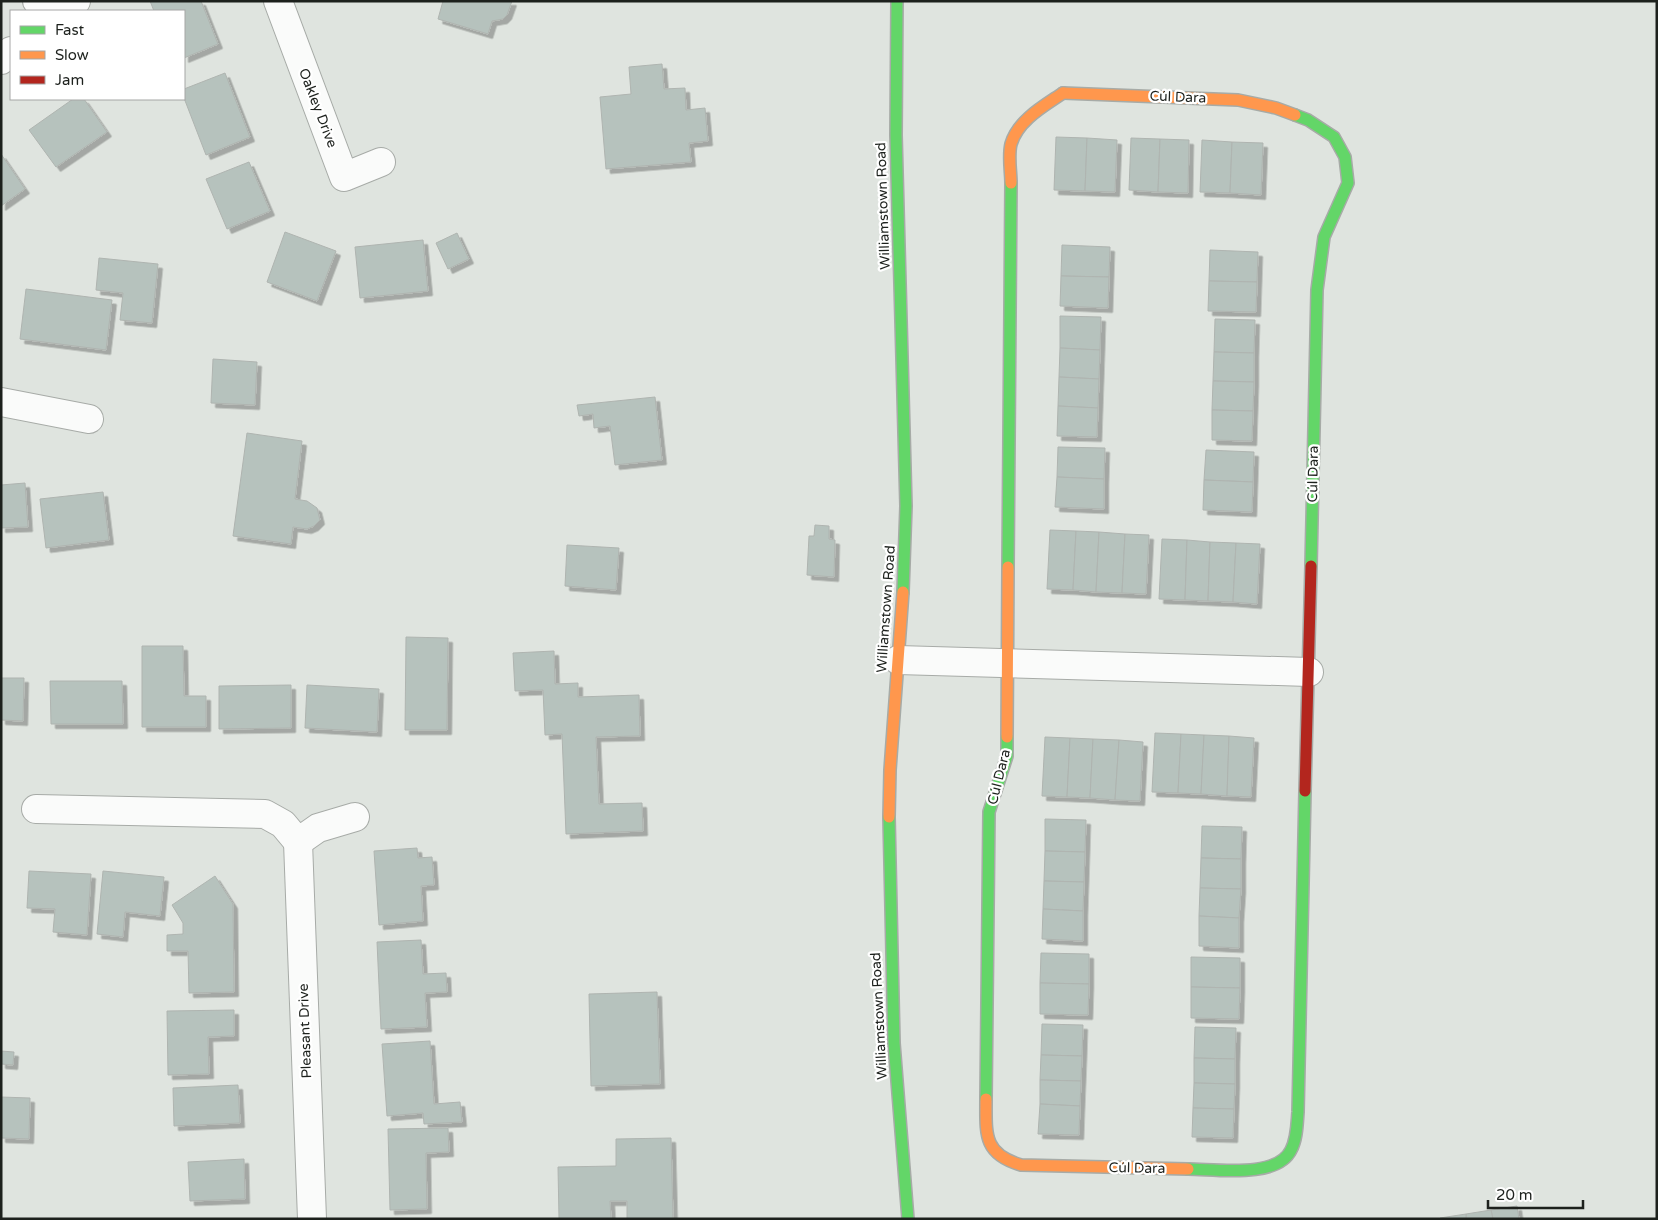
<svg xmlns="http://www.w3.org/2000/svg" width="1658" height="1220" viewBox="0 0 1658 1220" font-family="'Varela Round',sans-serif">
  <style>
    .building { fill: #b6c2bd; stroke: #afb4b0; filter: url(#shadow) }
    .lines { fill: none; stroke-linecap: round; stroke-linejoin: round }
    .street-casing { stroke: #a7aba7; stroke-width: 30 }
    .fast-casing { stroke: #a7aba7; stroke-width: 14 }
    .slow-casing { stroke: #a7aba7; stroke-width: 14 }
    .jam-casing { stroke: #a7aba7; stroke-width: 14 }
    .street { stroke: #fafbfa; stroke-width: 28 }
    .fast { stroke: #63d668; stroke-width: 11 }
    .slow { stroke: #ff974d; stroke-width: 11 }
    .jam { stroke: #b3261e; stroke-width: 11 }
    .labels { text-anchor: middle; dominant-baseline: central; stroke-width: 4.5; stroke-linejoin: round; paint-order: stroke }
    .street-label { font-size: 14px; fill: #1d211d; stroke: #fff }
  </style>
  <defs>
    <filter id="shadow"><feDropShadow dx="4.5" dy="4.5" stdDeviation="0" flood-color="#0004"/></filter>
  </defs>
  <rect width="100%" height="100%" fill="#dfe4df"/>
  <g class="building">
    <polygon points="150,1 201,1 218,44 184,58 184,11 154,11"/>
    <polygon points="443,1 512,1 507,15 503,19 492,21 488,34 438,19"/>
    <polygon points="662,64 664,89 685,88 686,110 705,108 708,141 689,143 691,162 606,169 600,97 631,94 629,67"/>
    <polygon points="225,73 250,137 206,155 184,98 184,89"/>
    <polygon points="73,99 84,99 107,132 56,167 29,130"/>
    <polygon points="1056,137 1087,138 1085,191 1054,190"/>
    <polygon points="1087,138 1117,140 1115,192 1085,191"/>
    <polygon points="1131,138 1160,139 1158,192 1129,190"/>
    <polygon points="1160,139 1189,140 1188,193 1158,192"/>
    <polygon points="1202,140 1232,142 1230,193 1200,192"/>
    <polygon points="1232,142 1263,143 1261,195 1230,193"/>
    <polygon points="1,154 25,189 1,206"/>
    <polygon points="249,162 270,211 227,229 206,179"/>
    <polygon points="285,232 336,251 317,301 267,282"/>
    <polygon points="457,233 469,259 448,269 436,243"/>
    <polygon points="423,240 428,291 360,298 355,247"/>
    <polygon points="1062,245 1110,247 1109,277 1061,276"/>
    <polygon points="1210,250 1258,252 1257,282 1209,281"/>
    <polygon points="99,258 158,264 152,323 120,320 123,293 96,290"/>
    <polygon points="1061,276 1109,277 1108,308 1060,306"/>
    <polygon points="1209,281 1257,282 1256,312 1208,311"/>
    <polygon points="26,289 112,300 106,350 20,339"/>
    <polygon points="1060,316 1101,317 1100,350 1060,348"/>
    <polygon points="1215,319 1255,320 1254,353 1214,352"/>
    <polygon points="1060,348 1100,350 1099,379 1059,377"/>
    <polygon points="1214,352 1254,353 1254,382 1213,381"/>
    <polygon points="213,359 257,362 255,405 211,403"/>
    <polygon points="1059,377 1099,379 1098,408 1058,406"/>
    <polygon points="1213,381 1254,382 1253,411 1212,410"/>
    <polygon points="655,397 662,460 615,465 610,426 594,428 593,414 579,416 577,405"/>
    <polygon points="1058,406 1098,408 1097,437 1057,436"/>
    <polygon points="1212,410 1253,411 1252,441 1212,440"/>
    <polygon points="247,433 302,441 295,499 307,501 317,508 320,520 314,526 307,529 293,527 291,544 233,536"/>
    <polygon points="1058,447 1105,448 1104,479 1057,477"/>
    <polygon points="1206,450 1254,452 1253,482 1204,480"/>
    <polygon points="1057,477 1104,479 1104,509 1055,507"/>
    <polygon points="1204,480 1253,482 1252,512 1203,510"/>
    <polygon points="25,483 28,527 1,528 1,485"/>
    <polygon points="103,492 109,540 46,548 40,499"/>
    <polygon points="815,525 829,526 829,539 835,540 834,577 807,575 809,536 814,536"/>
    <polygon points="1050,530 1076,531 1073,590 1047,589"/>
    <polygon points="1076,531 1099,532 1096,592 1073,590"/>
    <polygon points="1099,532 1125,534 1122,593 1096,592"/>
    <polygon points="1125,534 1149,535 1146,594 1122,593"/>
    <polygon points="1162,539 1187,540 1185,600 1159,599"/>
    <polygon points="1187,540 1210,542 1208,601 1185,600"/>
    <polygon points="1210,542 1236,543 1233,602 1208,601"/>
    <polygon points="1236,543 1260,544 1257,604 1233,602"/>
    <polygon points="567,545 619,548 616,590 565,586"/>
    <polygon points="406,637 448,638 447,730 405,730"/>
    <polygon points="142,646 183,646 184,696 206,696 206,727 142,727"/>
    <polygon points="554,651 555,684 578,683 578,697 639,695 640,736 596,737 599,804 642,803 643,831 566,834 562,734 545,735 543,690 515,691 513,653"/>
    <polygon points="1,678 24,678 23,721 1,720"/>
    <polygon points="50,681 122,681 123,724 51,724"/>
    <polygon points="291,685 291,728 219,729 219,686"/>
    <polygon points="307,685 379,689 377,732 305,728"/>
    <polygon points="1155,733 1181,734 1178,793 1152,792"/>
    <polygon points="1181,734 1204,735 1201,794 1178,793"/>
    <polygon points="1204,735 1229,736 1227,796 1201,794"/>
    <polygon points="1229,736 1254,738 1251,797 1227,796"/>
    <polygon points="1045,737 1070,738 1067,797 1042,796"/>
    <polygon points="1070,738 1093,739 1090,798 1067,797"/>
    <polygon points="1093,739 1119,740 1115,800 1090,798"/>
    <polygon points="1119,740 1143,742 1140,801 1115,800"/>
    <polygon points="1045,819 1086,820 1085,852 1045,851"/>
    <polygon points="1202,826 1242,827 1241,859 1201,858"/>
    <polygon points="417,848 418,858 432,857 434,885 421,886 423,921 379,925 374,851"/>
    <polygon points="1045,851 1085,852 1084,882 1044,881"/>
    <polygon points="1201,858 1241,859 1241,889 1200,888"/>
    <polygon points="29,871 91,874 87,935 53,932 55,909 27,908"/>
    <polygon points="103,871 164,877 160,916 125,912 123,937 97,934"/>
    <polygon points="215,876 233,904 234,992 189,993 188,951 167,951 167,935 183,934 183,923 172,905"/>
    <polygon points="1044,881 1084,882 1083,911 1043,909"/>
    <polygon points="1200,888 1241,889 1239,918 1199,916"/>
    <polygon points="1043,909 1083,911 1083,941 1042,939"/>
    <polygon points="1199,916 1239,918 1239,948 1199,946"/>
    <polygon points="421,940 423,974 446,973 447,992 425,993 427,1027 381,1029 377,942"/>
    <polygon points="1041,953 1089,954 1089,984 1040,983"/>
    <polygon points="1191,957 1240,958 1240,988 1191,987"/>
    <polygon points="1040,983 1089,984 1088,1015 1040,1014"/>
    <polygon points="1191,987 1240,988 1239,1019 1191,1018"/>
    <polygon points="657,992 660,1084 591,1086 589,994"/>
    <polygon points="234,1010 234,1036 208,1037 209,1074 168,1075 167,1011"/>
    <polygon points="1042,1024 1083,1025 1082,1056 1041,1055"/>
    <polygon points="1195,1027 1236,1028 1235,1059 1194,1058"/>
    <polygon points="430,1041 434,1104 460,1102 462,1122 424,1124 423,1113 387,1116 382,1044"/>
    <polygon points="1,1051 14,1052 13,1065 1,1064"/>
    <polygon points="1041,1055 1082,1056 1081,1081 1040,1080"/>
    <polygon points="1194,1058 1235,1059 1235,1084 1194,1083"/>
    <polygon points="1040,1080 1081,1081 1080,1106 1040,1104"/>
    <polygon points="1194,1083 1235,1084 1234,1109 1193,1108"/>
    <polygon points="238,1085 240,1123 174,1126 173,1088"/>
    <polygon points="1,1097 30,1098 29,1139 1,1138"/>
    <polygon points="1040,1104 1080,1106 1079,1135 1038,1134"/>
    <polygon points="1193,1108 1234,1109 1233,1138 1192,1137"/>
    <polygon points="448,1128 449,1152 426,1153 427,1209 390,1210 388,1129"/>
    <polygon points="671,1138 673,1219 627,1219 627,1201 610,1201 611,1219 559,1219 558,1167 616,1166 616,1139"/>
    <polygon points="244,1159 245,1199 190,1201 188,1162"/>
    <polygon points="1517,1206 1519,1219 1493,1219 1491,1210"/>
    <polygon points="1491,1210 1493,1219 1466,1219 1466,1214"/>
    <polygon points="1466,1214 1466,1219 1440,1219 1440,1218"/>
  </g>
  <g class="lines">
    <defs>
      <g id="street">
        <polyline points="37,1 45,11"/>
        <polyline points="278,1 344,177 381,162"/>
        <polyline points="60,11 76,1"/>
        <polyline points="1,60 11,51"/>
        <polyline points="1,402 89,419"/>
        <polyline points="898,660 1309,672"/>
        <polyline points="36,809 265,814 283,824 298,842 318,828 355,817"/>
        <polyline points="298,842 312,1219"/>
      </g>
      <g id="fast">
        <polyline points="897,1 896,135 906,506 903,592"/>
        <polyline points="1295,115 1308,120 1334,137 1345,157 1348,183 1324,237 1317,290 1311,566"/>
        <polyline points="1008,567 1011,183"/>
        <polyline points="889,817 894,1043 908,1219"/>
        <polyline points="986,1099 989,812 1007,756 1007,737"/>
        <path d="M1188,1169C1215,1169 1277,1179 1291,1150C1297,1139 1297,1124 1298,1112L1305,791"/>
      </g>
      <g id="slow">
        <polyline points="1063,93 1238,100 1276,108 1295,115"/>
        <path d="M1011,183C1011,172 1008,156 1011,144C1018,120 1044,106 1063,93"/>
        <polyline points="1007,737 1008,567"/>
        <polyline points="889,817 890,770 903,592"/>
        <path d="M986,1099C986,1134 983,1154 1021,1165L1188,1169"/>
      </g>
      <polyline id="jam" points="1305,791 1311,566"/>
    </defs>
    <use href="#street" class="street-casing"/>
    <use href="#fast" class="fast-casing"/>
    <use href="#slow" class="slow-casing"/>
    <use href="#jam" class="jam-casing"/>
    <use href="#street" class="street"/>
    <use href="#fast" class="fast"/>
    <use href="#slow" class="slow"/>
    <use href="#jam" class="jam"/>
  </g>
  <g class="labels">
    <g class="street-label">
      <text transform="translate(1178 97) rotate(2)">Cúl Dara</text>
      <text transform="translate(318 108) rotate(69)">Oakley Drive</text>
      <text transform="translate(883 206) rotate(-92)">Williamstown Road</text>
      <text transform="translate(1313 474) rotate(-89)">Cúl Dara</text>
      <text transform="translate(886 609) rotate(-86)">Williamstown Road</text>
      <text transform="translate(999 777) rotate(-76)">Cúl Dara</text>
      <text transform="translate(879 1016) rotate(-93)">Williamstown Road</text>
      <text transform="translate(305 1031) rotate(-92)">Pleasant Drive</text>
      <text transform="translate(1137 1168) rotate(1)">Cúl Dara</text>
    </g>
  </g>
  <rect width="1658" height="1220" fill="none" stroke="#1d211d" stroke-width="5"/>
  <rect x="10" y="10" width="175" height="90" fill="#ffffff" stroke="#a5a6a5"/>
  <rect x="20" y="26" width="25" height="8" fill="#63d668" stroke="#a5a6a5"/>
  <text x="55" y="35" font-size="15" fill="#1d211d">Fast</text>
  <rect x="20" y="51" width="25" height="8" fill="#ff974d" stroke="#a5a6a5"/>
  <text x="55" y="60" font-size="15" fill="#1d211d">Slow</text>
  <rect x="20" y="76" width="25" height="8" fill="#b3261e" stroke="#a5a6a5"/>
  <text x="55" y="85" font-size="15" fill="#1d211d">Jam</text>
  <path d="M1488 1200v8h95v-8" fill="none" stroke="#1d211d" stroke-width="2.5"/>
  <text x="1496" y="1200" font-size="15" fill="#1d211d" stroke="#ffffff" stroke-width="4" paint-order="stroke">20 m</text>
</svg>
